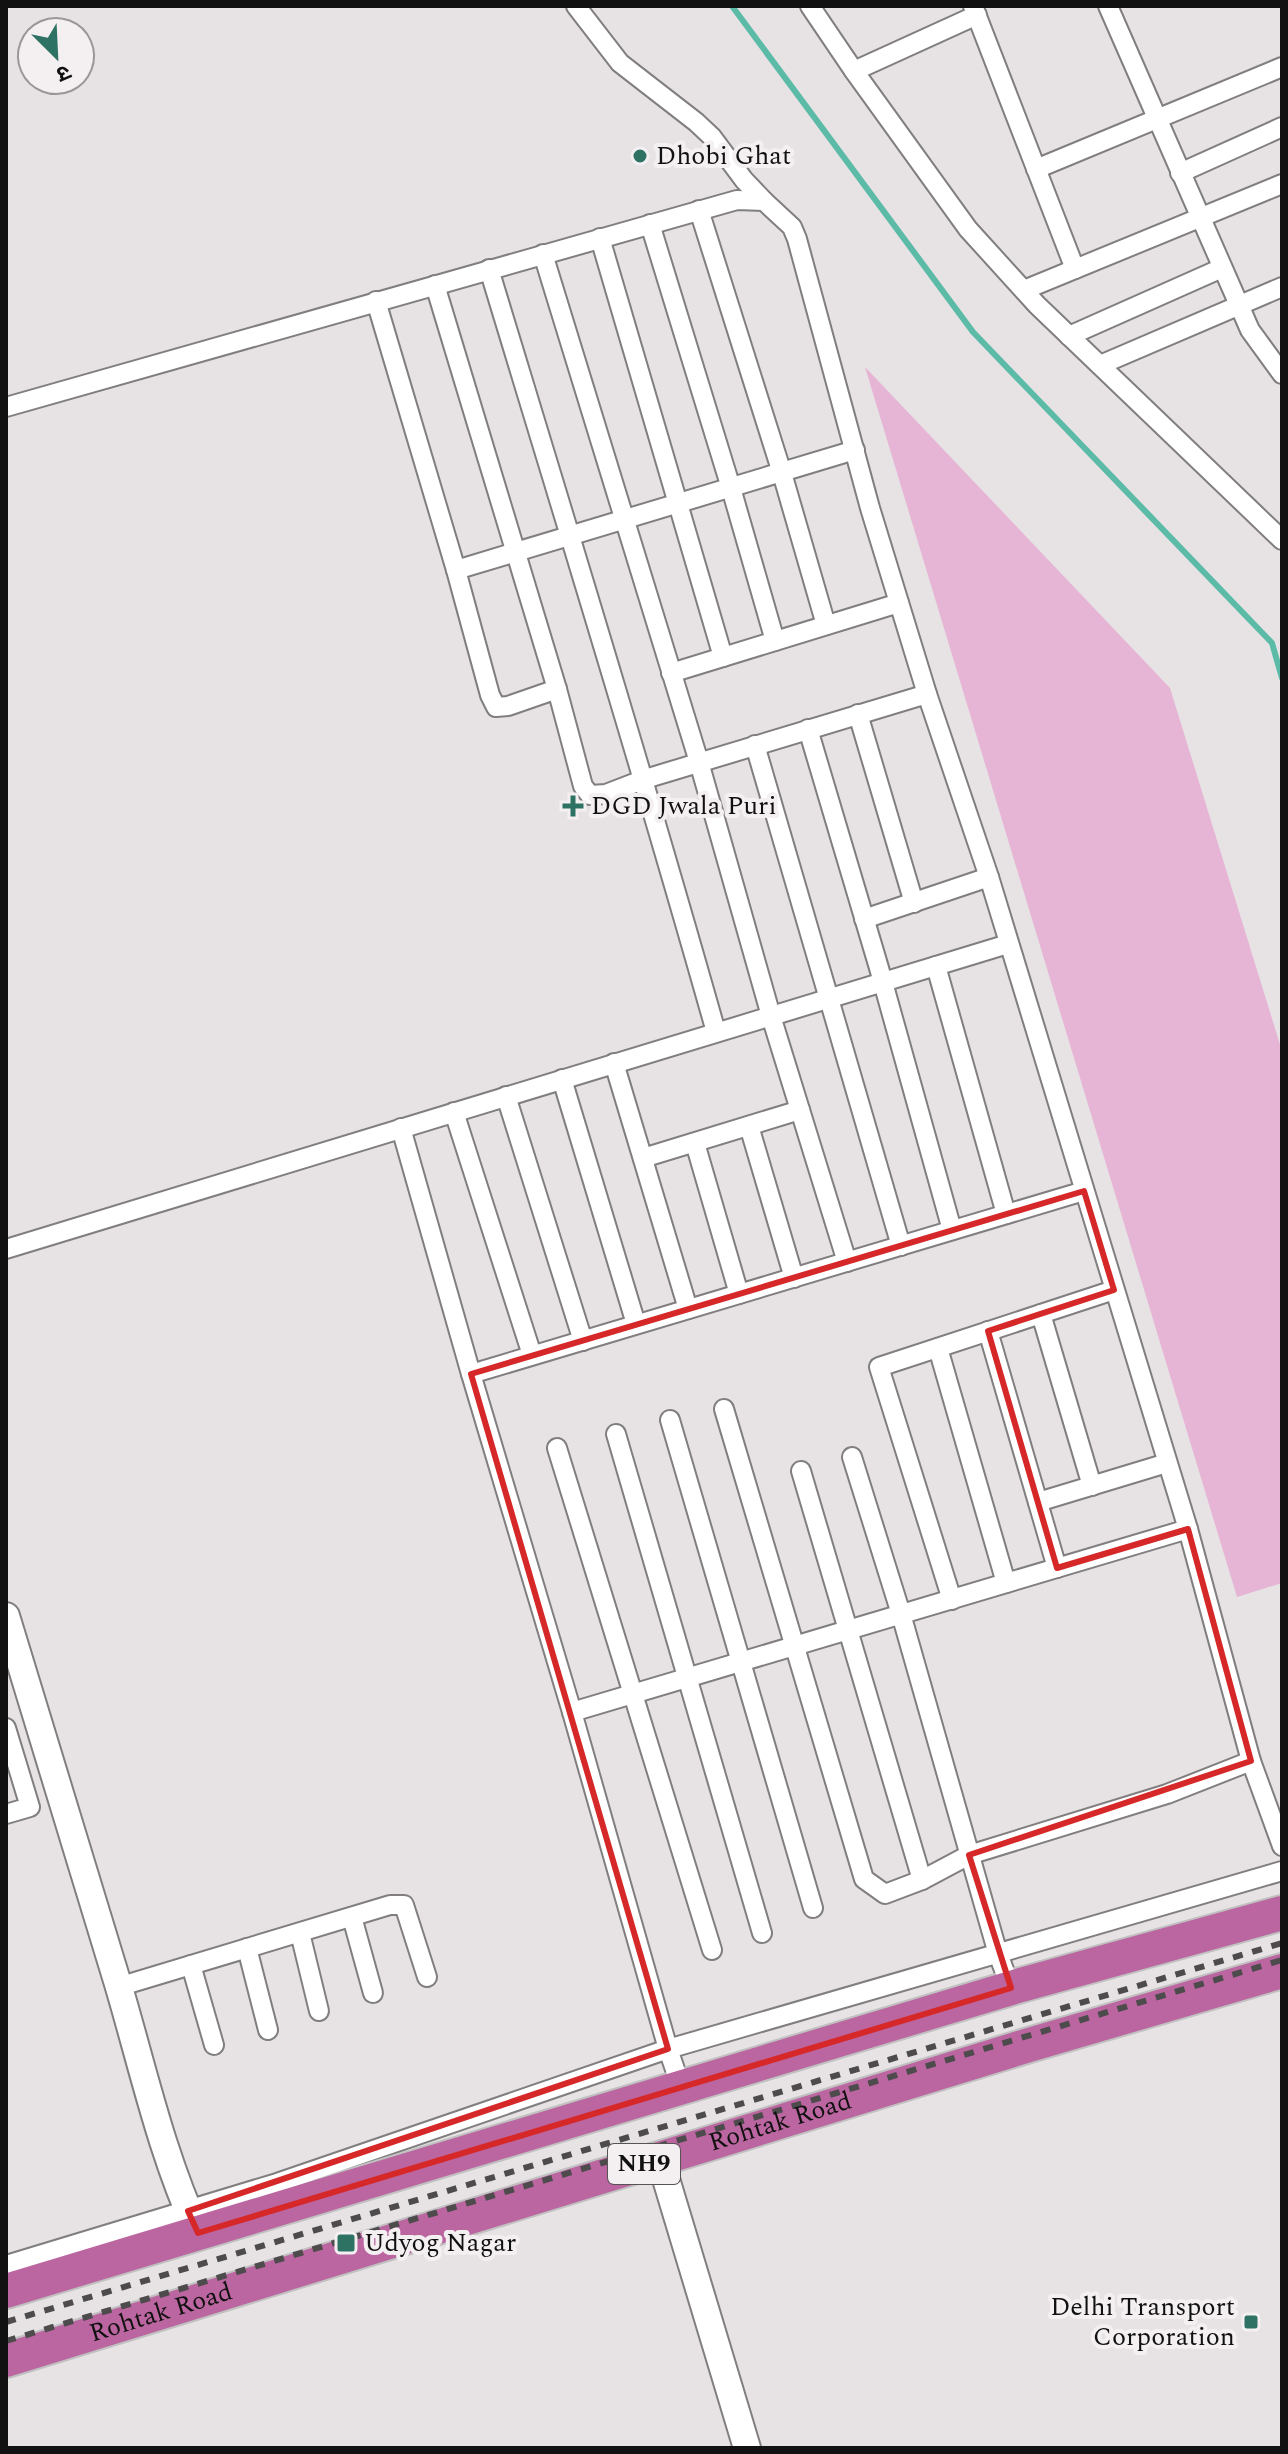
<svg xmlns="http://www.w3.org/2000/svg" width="1288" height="2454" viewBox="0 0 1288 2454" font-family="Spectral,'Noto Sans Devanagari',serif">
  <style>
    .green { fill: #e6b4d4 }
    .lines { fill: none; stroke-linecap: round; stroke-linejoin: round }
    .stream { stroke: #5cbba7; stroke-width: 6 }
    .street-casing { stroke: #817e80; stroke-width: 22 }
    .secondary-casing { stroke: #817e80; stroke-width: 30 }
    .highway-casing { stroke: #c1c1c1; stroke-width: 38 }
    .street { stroke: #fff; stroke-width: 18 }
    .secondary { stroke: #fff; stroke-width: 26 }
    .highway { stroke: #bb66a0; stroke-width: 34 }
    .rail { stroke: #4d4b4c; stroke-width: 6; stroke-dasharray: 10 10; stroke-linecap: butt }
    .marked { fill: none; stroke: #d62828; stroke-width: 6; stroke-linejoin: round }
    .poi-dot { fill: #2e7264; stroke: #f4f0f2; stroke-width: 3 }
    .labels { text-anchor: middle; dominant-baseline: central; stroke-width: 8; stroke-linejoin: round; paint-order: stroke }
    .shield { fill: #f4f0f2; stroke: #565454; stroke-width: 2 }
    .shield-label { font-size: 24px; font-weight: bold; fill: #121111 }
    .poi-label { font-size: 26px; fill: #121111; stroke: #f4f0f2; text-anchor: start }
    .street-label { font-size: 26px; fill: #121111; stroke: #f4f0f2 }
  </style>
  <rect width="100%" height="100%" fill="#e7e3e5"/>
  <polygon class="green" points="865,367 1170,688 1282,1051 1282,1583 1237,1597"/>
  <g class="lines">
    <polyline class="stream" points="732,6 973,332 1272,643 1282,678"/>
    <defs>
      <g id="street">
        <polyline points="576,6 620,63 696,122 712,137 744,180 764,201"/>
        <polyline points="810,6 854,71 968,229 1037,305 1282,540"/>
        <polyline points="973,6 1075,269"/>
        <polyline points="1108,6 1250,330 1282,374"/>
        <polyline points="854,71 977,15"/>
        <polyline points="1036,169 1282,67"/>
        <polyline points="1180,173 1282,127"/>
        <polyline points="699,210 782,473 826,625"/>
        <polyline points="650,224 731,488 775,641"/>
        <polyline points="600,238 723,657"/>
        <polyline points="543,254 699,762 771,1016 847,1262"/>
        <path d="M489,269C566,523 644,777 716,1032"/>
        <polyline points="435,285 557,689"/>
        <polyline points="1024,290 1282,184"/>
        <polyline points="376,301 456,570 490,695 496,707 508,706 557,689 583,786 590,795 606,794 645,779 927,694"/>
        <polyline points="1069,336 1222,268"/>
        <polyline points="1100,365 1282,287"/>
        <polyline points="6,407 737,200 764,201 792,227 797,239 870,508 927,694 989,877 1188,1529 1251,1761 1282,1846"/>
        <polyline points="456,570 855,450"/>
        <polyline points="671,673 899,603"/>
        <polyline points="858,714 914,903"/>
        <polyline points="808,729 879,968 952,1230"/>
        <polyline points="755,745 901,1246"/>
        <polyline points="864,919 989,877"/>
        <polyline points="936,966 1006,1214"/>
        <polyline points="614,1063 688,1309"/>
        <polyline points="562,1079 636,1324"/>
        <polyline points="506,1096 583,1341"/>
        <polyline points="454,1112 532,1355"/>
        <polyline points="749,1126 794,1278"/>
        <polyline points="401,1128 471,1374"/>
        <polyline points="695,1143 739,1294"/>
        <polyline points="643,1158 800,1110"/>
        <polyline points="6,1249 1008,944"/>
        <polyline points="1041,1314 1092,1486"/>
        <polyline points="988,1331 1057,1568"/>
        <polyline points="938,1348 1006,1583"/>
        <polyline points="724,1409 864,1879 885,1894 922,1880 969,1855 1167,1794 1251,1761"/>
        <polyline points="670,1420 813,1908"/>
        <polyline points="616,1434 762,1933"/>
        <polyline points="557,1448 712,1950"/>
        <polyline points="852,1457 901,1614 998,1954 1011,1988"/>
        <polyline points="801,1471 922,1880"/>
        <polyline points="1038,1502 1167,1463"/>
        <polyline points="952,1600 879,1367 1114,1290"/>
        <polyline points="572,1712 1188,1529"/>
        <polyline points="6,1728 30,1807 6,1814"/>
        <polyline points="352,1917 373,1993"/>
        <polyline points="300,1933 319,2011"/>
        <polyline points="247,1948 268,2030"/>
        <polyline points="191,1965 214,2045"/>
        <polyline points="118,1987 390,1905 404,1905 427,1977"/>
        <polyline points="681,2087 668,2049 572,1712 471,1374 1084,1191"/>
        <polyline points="6,2265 277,2183 668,2049 1282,1871"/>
      </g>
      <g id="secondary">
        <path d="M6,1616C43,1739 81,1861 118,1984C143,2068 161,2153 198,2233"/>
        <polyline points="660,2159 747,2448"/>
      </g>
      <g id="highway">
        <polyline points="6,2291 1021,1985 1282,1913"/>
        <path id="s1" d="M6,2360L1029,2045L1282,1971"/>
      </g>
    </defs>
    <use href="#street" class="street-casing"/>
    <use href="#secondary" class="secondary-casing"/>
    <use href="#highway" class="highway-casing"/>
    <use href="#street" class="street"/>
    <use href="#secondary" class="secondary"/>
    <use href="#highway" class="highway"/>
    <g class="rail">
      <polyline points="6,2322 1282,1943"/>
      <polyline points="6,2341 1282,1960"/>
    </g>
  </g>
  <path class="marked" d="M1084,1191L1114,1290L988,1331L1057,1568L1188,1529L1251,1761L969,1855L1011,1988L198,2233L188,2211L668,2049L471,1374Z"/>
  <g class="poi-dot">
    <circle cx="640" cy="156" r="8"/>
    <path d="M569 794h8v8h8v8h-8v8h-8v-8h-8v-8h8z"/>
    <rect x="336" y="2233" width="20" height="20" rx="4"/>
    <rect x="1243" y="2314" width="16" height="16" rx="4"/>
  </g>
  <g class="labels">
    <rect class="shield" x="608" y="2144" width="72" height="40" rx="6"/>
    <g class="shield-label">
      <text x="644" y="2164">NH9</text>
    </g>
    <g class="poi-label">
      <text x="656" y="156">Dhobi Ghat</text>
      <text x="591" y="806">DGD Jwala Puri</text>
      <text x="364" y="2243">Udyog Nagar</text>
      <text x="1235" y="2307" text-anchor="end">Delhi Transport<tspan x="1235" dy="30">Corporation</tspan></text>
    </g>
    <g class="street-label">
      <text stroke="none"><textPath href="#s1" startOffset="810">Rohtak Road</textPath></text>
      <text stroke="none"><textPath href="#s1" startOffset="162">Rohtak Road</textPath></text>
    </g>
  </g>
  <rect width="1288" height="2454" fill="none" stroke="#121111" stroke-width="16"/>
  <g transform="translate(56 56) rotate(156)"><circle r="38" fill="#f4f0f2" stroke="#9a9798" stroke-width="2"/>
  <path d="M0-6L14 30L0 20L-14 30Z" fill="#2e7264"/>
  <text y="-12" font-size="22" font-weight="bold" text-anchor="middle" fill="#121111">उ</text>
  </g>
</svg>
